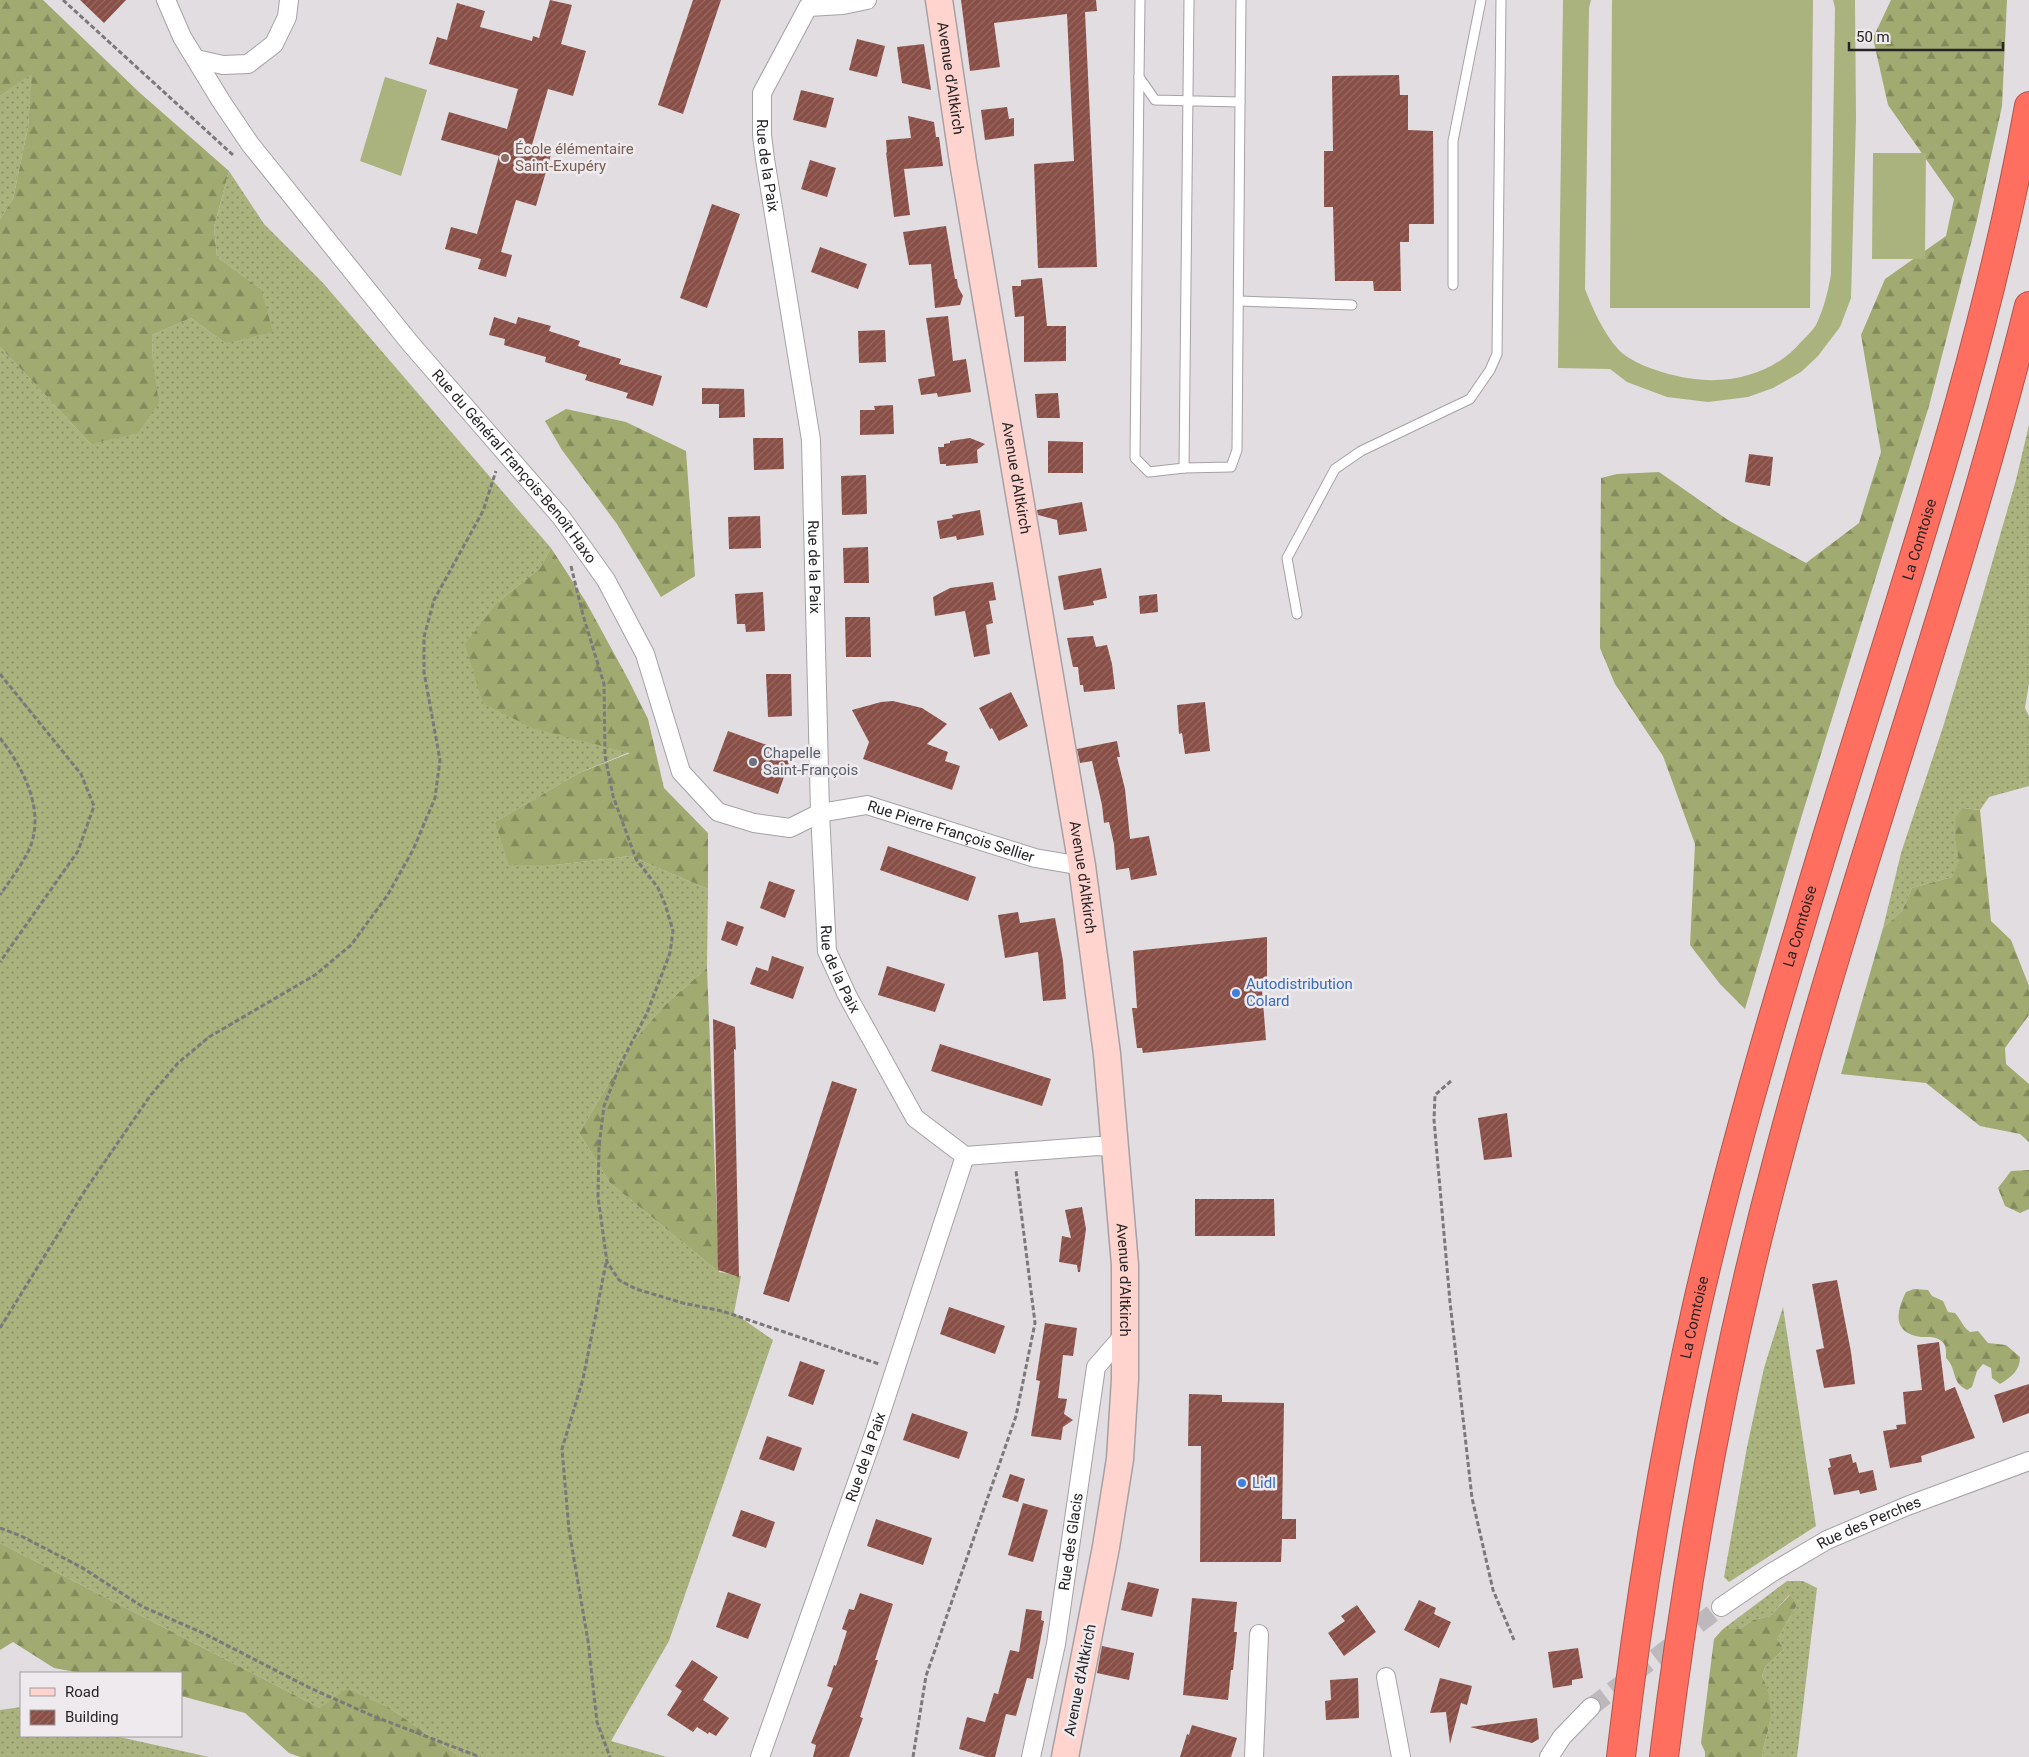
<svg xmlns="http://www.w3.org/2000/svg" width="2029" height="1757" viewBox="0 0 2029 1757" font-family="Roboto,sans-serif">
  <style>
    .grass { fill: url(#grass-dots) }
    .forest { fill: url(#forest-firs) }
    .pitch { fill: #aab27e }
    .building { fill: url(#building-hatch) }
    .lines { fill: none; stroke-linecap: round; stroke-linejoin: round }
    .street-tunnel { stroke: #bcb8bc; stroke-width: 18; stroke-dasharray: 18 9; stroke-linecap: butt }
    .lane-casing { stroke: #a5a1a5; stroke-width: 11 }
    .street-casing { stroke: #a5a1a5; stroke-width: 20 }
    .secondary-casing { stroke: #a5a1a5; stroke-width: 29 }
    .highway-casing { stroke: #b2554b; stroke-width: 30 }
    .path { stroke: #7c797b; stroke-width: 3; stroke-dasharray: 5 2.5; stroke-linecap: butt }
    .lane { stroke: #fff; stroke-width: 9 }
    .street { stroke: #fff; stroke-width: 18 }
    .secondary { stroke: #ffd4cf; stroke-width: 26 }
    .highway { stroke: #fe6f5f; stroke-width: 28 }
    .education-dot { fill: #8d6e63; stroke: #efeaee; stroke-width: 2 }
    .worship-dot { fill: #6b7280; stroke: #efeaee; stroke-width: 2 }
    .shop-dot { fill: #3f7fe0; stroke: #efeaee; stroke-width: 2 }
    .labels { text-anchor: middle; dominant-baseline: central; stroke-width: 5; stroke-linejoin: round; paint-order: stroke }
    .street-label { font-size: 15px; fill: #262426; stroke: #efeaee }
    .education-label { font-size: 15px; fill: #785e54; stroke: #efeaee; text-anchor: start }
    .worship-label { font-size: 15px; fill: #5b616d; stroke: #efeaee; text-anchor: start }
    .shop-label { font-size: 15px; fill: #366cbe; stroke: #efeaee; text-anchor: start }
  </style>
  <defs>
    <pattern id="grass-dots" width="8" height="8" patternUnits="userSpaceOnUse" patternTransform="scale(1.25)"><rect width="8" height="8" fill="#aab27e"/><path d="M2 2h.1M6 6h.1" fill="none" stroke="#8a9167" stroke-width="1.8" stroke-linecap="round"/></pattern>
    <pattern id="forest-firs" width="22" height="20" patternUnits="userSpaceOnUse" patternTransform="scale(1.25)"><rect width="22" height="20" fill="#a1aa70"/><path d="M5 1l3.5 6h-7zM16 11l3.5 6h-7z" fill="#838a5c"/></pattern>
    <pattern id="building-hatch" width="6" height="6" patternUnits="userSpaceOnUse" patternTransform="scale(1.25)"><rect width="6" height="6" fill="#894f46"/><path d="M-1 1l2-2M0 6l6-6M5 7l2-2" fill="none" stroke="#966a64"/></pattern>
  </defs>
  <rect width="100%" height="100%" fill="#e2dde1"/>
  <g class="grass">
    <polygon points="33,73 28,127 13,199 0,219 0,96"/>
    <polygon points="229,171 264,224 323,283 551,548 540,568 498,602 588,741 630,752 579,773 495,822 555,865 630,856 708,889 707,968 667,1003 636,1038 579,1133 610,1183 719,1272 741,1276 734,1313 773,1340 669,1641 611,1741 667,1757 460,1757 391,1709 320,1708 0,1543 0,347 91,444 153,363 152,335 191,318 225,343 261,289 217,257 214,227"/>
    <polygon points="2029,425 2029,683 2025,708 2029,716 2029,786 1989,797 1980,810 1963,808 1955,840 1960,861 1952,877 1912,888 1902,911 1883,928 1901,853 1943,727 1981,601 2016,480"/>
    <polygon points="1783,1307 1816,1526 1729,1582 1724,1577 1747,1447 1764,1368"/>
    <path d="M1787,1581H1803L1817,1588L1797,1757H1762C1763,1746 1767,1737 1769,1726C1772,1716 1767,1685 1762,1676L1765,1667L1784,1649L1777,1639L1797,1605L1789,1595L1770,1616L1753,1620L1740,1629H1723Z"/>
    <polygon points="21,1707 21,1736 115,1736 209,1757 0,1757 0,1710"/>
  </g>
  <g class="forest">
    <polygon points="0,0 43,0 140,93 229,171 214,227 217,257 261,289 273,332 225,343 191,318 152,335 153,363 159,403 138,433 91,444 0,347 0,219 13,199 28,127 32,74 0,96"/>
    <polygon points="1891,0 2007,0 2002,106 1977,220 1929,406 1802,815 1745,1009 1720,984 1690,945 1695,844 1663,756 1615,684 1600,648 1601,478 1617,474 1659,472 1728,520 1806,563 1859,523 1881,452 1861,335 1885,279 1946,236 1954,199 1888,105 1873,38"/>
    <polygon points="566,409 626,422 686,451 695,576 661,597 617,524 562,450 545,421"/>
    <polygon points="551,548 586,602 628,679 648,719 664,788 708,833 708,889 630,856 555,865 509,865 495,822 579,773 630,753 532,728 483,703 465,644 498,602 540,568"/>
    <polygon points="1963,808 1980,810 1991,921 2011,940 2029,986 2029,1015 2005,1048 2006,1064 2029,1084 2029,1142 2020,1134 1980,1126 1926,1083 1841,1074 1883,928 1902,911 1912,888 1952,877 1959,861 1955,840 1956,817"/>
    <polygon points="707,968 719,1272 610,1183 579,1133 636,1038 667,1003"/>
    <polygon points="2029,1170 2029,1209 2020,1213 2005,1206 1998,1188 2011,1171"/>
    <path d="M1914,1289L1928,1290L1932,1296L1943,1301L1948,1312L1955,1313C1961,1320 1963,1327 1970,1332L1978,1331L1988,1343L2006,1345L2020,1357C2020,1371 2011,1377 2000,1384L1992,1378L1991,1368L1983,1364L1977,1371L1972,1387L1967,1390C1950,1381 1958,1370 1946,1358C1946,1351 1947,1344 1940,1340C1935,1336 1926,1337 1921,1337C1892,1333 1896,1312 1906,1292Z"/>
    <polygon points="0,1543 320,1708 347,1689 391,1709 460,1757 300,1757 289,1753 245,1713 181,1696 181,1673 80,1673 54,1668 13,1642 0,1650"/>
    <path d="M1790,1595L1797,1605L1777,1639L1784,1649L1765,1667L1762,1676C1769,1690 1773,1711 1769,1726C1767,1737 1763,1746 1762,1757H1705V1752L1701,1743L1714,1639L1723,1629H1740L1753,1620L1770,1616Z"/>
  </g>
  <g class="pitch">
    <path d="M1563,0H1591L1589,8L1585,289C1593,310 1603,332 1618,349C1630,362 1656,371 1673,375C1718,387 1769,379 1801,342C1806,337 1812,331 1816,325C1824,308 1828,292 1831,274L1835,8L1833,0H1855L1856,120L1851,298L1840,327L1818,356L1801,372L1773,388L1748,397L1708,402L1667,397L1627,382L1610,369L1558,368Z"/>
    <polygon points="1612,0 1813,0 1810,308 1610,308"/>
    <polygon points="385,77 427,90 401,176 360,161"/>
    <polygon points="1873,153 1926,153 1925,259 1872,259"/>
  </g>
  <g class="building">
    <polygon points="80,0 126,0 104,23"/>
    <polygon points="550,0 572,5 561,44 586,51 573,96 548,89 532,145 552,151 536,206 516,200 501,252 512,255 506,277 478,269 481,259 445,249 451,227 477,234 499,156 441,140 449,112 507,129 518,89 429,64 437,37 447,40 457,3 485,11 480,27 532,41 533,36 539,38"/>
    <polygon points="693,0 721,0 683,114 658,105"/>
    <polygon points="961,0 1096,0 1097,11 1085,12 1097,267 1038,268 1034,164 1074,161 1067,14 994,23 1000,67 970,71"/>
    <polygon points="857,39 885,46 877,77 849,70"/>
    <polygon points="924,44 931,90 902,83 897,47"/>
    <polygon points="1399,75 1400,95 1408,95 1408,130 1433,131 1434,224 1409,224 1409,242 1400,242 1401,291 1374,291 1373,281 1335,281 1333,207 1324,207 1324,151 1333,151 1332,76"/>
    <polygon points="801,90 834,98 826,128 793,120"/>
    <polygon points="1007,107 1009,119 1014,118 1014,136 985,140 981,110"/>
    <polygon points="908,116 934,122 936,137 939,137 943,166 904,169 910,215 894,217 886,152 887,153 886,140 911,138"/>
    <polygon points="810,160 836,168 827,197 801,189"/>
    <polygon points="712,204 740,214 707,308 680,298"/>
    <polygon points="946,226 955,279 957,279 958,287 963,296 960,305 935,308 931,264 909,265 903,232"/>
    <polygon points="820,247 867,264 858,289 811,272"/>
    <polygon points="1042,278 1047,326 1066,326 1066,361 1024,362 1024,316 1015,317 1012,286 1021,286 1021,280"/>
    <polygon points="948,316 953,361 966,359 971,392 938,397 937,393 921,395 918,379 935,376 926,318"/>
    <polygon points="494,317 516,324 518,317 551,326 549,331 580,341 578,346 621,359 619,364 662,376 653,406 626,398 628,393 585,380 587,375 545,362 546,357 504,345 505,339 489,335"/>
    <polygon points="885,330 886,362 859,363 858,331"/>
    <polygon points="702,388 744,389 745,417 719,418 719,404 702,404"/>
    <polygon points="1058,393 1060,418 1037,418 1035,394"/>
    <polygon points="893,405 894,434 860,435 860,410 875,410 874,406"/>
    <polygon points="753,438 783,438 784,469 754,470"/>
    <polygon points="970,438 985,444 977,450 978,463 946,466 946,464 940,464 938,447 944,447 944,444 950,443 950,441"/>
    <polygon points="1048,441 1083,442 1083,473 1048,473"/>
    <polygon points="1749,454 1773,457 1770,486 1745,482"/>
    <polygon points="866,475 867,514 842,515 841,476"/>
    <polygon points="1082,502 1087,531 1059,535 1057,520 1038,515 1037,510"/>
    <polygon points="980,510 984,535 957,540 956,536 940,539 937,521 953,518 952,515"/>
    <polygon points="760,516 761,548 729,549 728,517"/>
    <polygon points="868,547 869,583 844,583 843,548"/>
    <polygon points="1101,568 1107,598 1093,601 1094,605 1064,610 1058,576"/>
    <polygon points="993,582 996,600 989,601 993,623 986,625 990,654 974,657 965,611 935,616 933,597 950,588"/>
    <polygon points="763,592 765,631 746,632 745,624 737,624 735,594"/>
    <polygon points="1157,594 1158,612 1140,614 1139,596"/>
    <polygon points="845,617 870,617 871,657 846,657"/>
    <polygon points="1093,636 1096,647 1107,645 1112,664 1115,689 1084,692 1083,685 1080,685 1078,667 1073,667 1067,638"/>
    <polygon points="766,674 791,674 792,716 768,717"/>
    <polygon points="1011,692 1028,726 999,741 992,728 990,729 979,708"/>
    <polygon points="893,701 922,708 947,724 927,744 948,752 945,761 960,766 952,790 863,759 869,742 852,710 881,702"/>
    <polygon points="1205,702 1210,751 1185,754 1182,733 1179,734 1177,705"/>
    <polygon points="728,731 792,754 778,794 713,771"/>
    <polygon points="1117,741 1120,757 1117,757 1125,789 1130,839 1149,836 1157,875 1131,880 1129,868 1116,870 1114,844 1109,822 1104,823 1102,805 1092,761 1080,763 1077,749"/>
    <polygon points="888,846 976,877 968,901 880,870"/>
    <polygon points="769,881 795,890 785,918 760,908"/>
    <polygon points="1018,912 1020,923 1055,918 1063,961 1066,999 1043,1001 1038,952 1005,958 998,915"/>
    <polygon points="727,921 744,927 737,946 721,940"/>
    <polygon points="1267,937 1267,990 1262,990 1266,1040 1143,1053 1142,1048 1137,1048 1132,1008 1137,1008 1133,951"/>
    <polygon points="772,956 804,967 793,999 750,984 756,967 768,971"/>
    <polygon points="887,966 945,984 935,1012 878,995"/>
    <polygon points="713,1019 735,1027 736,1050 734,1049 739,1277 718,1270"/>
    <polygon points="940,1044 1051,1079 1042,1106 931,1071"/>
    <polygon points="832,1081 857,1089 789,1302 763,1294"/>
    <polygon points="1507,1113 1512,1157 1484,1160 1478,1118"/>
    <polygon points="1195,1199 1274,1199 1275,1236 1195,1236"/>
    <polygon points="1082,1207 1086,1229 1080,1272 1078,1272 1077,1265 1059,1262 1062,1236 1071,1238 1065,1210"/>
    <polygon points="1837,1280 1851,1352 1855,1384 1824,1388 1816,1350 1824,1348 1812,1284"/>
    <polygon points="949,1307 1005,1326 995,1354 940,1334"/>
    <polygon points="1045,1323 1077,1328 1073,1356 1063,1355 1058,1398 1067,1399 1064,1414 1073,1420 1063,1427 1061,1440 1031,1436 1040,1381 1036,1380"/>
    <polygon points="1939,1342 1945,1391 1955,1387 1975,1438 1921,1456 1922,1462 1890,1468 1883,1431 1897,1429 1896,1425 1906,1424 1903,1392 1922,1390 1917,1345"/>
    <polygon points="800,1361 825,1370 813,1405 788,1396"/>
    <polygon points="2029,1384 2029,1413 2003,1423 1994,1395"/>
    <polygon points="1189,1394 1222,1395 1222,1402 1284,1403 1282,1519 1296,1519 1296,1539 1282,1539 1281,1562 1200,1562 1201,1446 1188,1446"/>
    <polygon points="912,1413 968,1432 959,1459 903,1440"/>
    <polygon points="767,1436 802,1448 794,1471 759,1459"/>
    <polygon points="1851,1454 1853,1463 1856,1462 1859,1473 1873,1470 1877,1490 1860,1494 1859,1490 1834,1495 1828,1468 1831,1467 1829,1459"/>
    <polygon points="1010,1474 1025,1479 1018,1502 1002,1497"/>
    <polygon points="1023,1503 1048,1510 1033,1562 1008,1555"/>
    <polygon points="741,1510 775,1522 766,1548 732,1536"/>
    <polygon points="876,1519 932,1538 923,1565 867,1546"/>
    <polygon points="1128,1582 1159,1589 1152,1617 1121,1610"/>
    <polygon points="728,1592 761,1604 748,1639 716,1627"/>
    <polygon points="860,1593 893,1604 875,1660 878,1660 860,1717 863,1718 849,1757 813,1757 816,1745 811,1743 833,1688 827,1686 834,1665 836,1666 847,1631 842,1629 849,1609 854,1610"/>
    <polygon points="1192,1598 1237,1602 1234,1632 1237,1632 1233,1670 1231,1670 1228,1700 1183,1695"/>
    <polygon points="1419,1600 1436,1608 1434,1614 1451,1622 1439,1648 1404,1630"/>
    <polygon points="1357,1605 1376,1632 1344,1656 1328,1633 1345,1621 1341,1616"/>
    <polygon points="1026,1609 1042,1611 1041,1620 1044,1621 1033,1679 1027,1678 1016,1716 1006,1714 995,1757 986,1757 959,1749 967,1717 985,1722 994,1693 998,1694 1010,1650 1019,1652"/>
    <polygon points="1102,1646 1134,1653 1129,1680 1097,1673"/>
    <polygon points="1578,1648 1583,1678 1572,1680 1572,1685 1553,1688 1548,1652"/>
    <polygon points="692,1660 718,1677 703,1700 729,1718 716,1736 709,1732 708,1734 697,1727 693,1732 667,1715 682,1691 675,1686"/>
    <polygon points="1358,1678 1359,1718 1326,1720 1325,1701 1331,1700 1330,1680"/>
    <polygon points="1440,1678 1472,1686 1467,1705 1461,1703 1450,1744 1446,1712 1430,1713"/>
    <polygon points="1537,1718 1539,1739 1532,1743 1470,1727"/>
    <polygon points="1192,1725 1237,1738 1231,1757 1180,1757 1187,1734 1189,1735"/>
  </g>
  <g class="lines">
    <polyline class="street-tunnel" points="1591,1707 1721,1607"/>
    <defs>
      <g id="lane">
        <polyline points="1140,0 1139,77 1155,100 1240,102 1237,450 1231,467 1184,468 1189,0"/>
        <polyline points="1139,77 1135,458 1149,472 1184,468"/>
        <polyline points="1240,102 1241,0"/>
        <polyline points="1453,285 1453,141 1481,0"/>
        <polyline points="1240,301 1352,305"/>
        <polyline points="1297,614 1287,558 1335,469 1361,451 1470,399 1490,370 1497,354 1501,0"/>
      </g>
      <g id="street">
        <path id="s1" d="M166,0L182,37L221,101L250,144L410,343L561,517L606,580L645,654L681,772L718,812L754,823L790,828L820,813L867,805L1035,858L1082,866"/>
        <path id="s2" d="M867,0L843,5L808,7L762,93V135L765,159L811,440L820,813L827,951L847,995L915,1118L965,1156L1098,1146L1115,1147"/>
        <polyline points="196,59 223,65 248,64 274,44 287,17 289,0"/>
        <path id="s3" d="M1721,1607L1771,1573L1827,1540L1907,1506L2029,1461"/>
        <polyline points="1386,1677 1401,1757"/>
        <path id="s4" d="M760,1757L874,1434L965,1156"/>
        <path id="s5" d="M1031,1757L1056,1644L1096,1367L1124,1335"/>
        <polyline points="1254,1757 1259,1634"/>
        <polyline points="1549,1757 1562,1737 1591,1707"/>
      </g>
      <g id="secondary">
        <path id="s6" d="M939,0L963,162L1082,866L1107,1054L1125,1265V1379L1120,1459L1106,1547L1065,1757"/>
      </g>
      <g id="highway">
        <path id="s7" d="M1621,1757C1638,1607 1663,1457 1696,1310C1725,1182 1761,1055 1799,930C1879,656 1979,387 2029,106"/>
        <path d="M1664,1757C1689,1553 1726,1350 1780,1151C1855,867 1958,591 2029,306"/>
      </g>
    </defs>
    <use href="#lane" class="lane-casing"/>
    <use href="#street" class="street-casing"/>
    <use href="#secondary" class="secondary-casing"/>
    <use href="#highway" class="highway-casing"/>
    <g class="path">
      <polyline points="63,0 233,155"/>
      <polyline points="571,566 583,615 604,684 605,756 613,796 636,859 658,888 665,904 673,931 670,953 647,1013 620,1065 604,1106 599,1146 598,1197 607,1262 619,1280 636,1289 683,1303 722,1311 879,1364"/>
      <polyline points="0,674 81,774 94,806 78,851 0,962"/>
      <path d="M0,738C23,768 44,807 31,845C26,859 9,882 0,895"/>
      <polyline points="1451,1081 1435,1095 1434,1120 1450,1302 1472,1498 1493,1590 1514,1640"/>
      <polyline points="606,1263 583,1379 562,1449 569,1530 588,1641 597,1722 610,1757"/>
      <polyline points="0,1328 86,1189 150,1096 178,1063 209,1037 315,975 351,945 387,896 413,850 435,798 440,760 424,672 424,637 434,600 483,511 496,471"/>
      <polyline points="0,1528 21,1536 81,1567 143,1607 203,1633 310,1688 373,1716 480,1757"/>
      <polyline points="913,1757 926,1676 1016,1416 1035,1323 1016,1171"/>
    </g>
    <use href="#lane" class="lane"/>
    <use href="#street" class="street"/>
    <use href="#secondary" class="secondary"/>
    <use href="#highway" class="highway"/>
  </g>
  <circle class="education-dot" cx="505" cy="158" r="5"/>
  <circle class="worship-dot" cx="753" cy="762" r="5"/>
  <g class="shop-dot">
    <circle cx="1236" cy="993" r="5"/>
    <circle cx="1242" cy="1483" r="5"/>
  </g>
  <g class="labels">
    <g class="street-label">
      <text stroke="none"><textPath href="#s6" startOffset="79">Avenue d'Altkirch</textPath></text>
      <text stroke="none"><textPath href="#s2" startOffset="230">Rue de la Paix</textPath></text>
      <text stroke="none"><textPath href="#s1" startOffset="584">Rue du Général François-Benoît Haxo</textPath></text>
      <text stroke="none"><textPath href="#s6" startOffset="484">Avenue d'Altkirch</textPath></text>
      <text stroke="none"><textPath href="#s7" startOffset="1256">La Comtoise</textPath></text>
      <text stroke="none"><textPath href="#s2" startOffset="635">Rue de la Paix</textPath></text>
      <text stroke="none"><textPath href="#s1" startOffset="1235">Rue Pierre François Sellier</textPath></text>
      <text stroke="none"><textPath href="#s6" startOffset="889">Avenue d'Altkirch</textPath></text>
      <text stroke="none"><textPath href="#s7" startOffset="851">La Comtoise</textPath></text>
      <text stroke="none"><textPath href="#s2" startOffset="1040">Rue de la Paix</textPath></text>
      <text stroke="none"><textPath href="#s6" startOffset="1294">Avenue d'Altkirch</textPath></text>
      <text stroke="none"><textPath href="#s7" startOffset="446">La Comtoise</textPath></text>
      <text stroke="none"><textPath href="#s4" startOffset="318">Rue de la Paix</textPath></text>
      <text stroke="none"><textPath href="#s3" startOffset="171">Rue des Perches</textPath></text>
      <text stroke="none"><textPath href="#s5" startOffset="219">Rue des Glacis</textPath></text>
      <text transform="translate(1080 1680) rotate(-79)">Avenue d'Altkirch</text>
    </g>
    <g class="education-label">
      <text x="515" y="149">École élémentaire<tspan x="515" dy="17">Saint-Exupéry</tspan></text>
    </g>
    <g class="worship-label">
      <text x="763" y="753">Chapelle<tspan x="763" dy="17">Saint-François</tspan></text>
    </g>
    <g class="shop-label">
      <text x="1246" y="984">Autodistribution<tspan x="1246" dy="17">Colard</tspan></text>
      <text x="1252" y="1483">Lidl</text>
    </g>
  </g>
  <rect x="20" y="1672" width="162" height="65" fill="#efeaee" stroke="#9f9b9e"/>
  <rect x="30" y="1688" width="25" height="8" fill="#ffd4cf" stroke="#9f9b9e"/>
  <text x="65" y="1697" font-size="15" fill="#262426">Road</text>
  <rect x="30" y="1710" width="25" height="15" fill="url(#building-hatch)" stroke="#9f9b9e"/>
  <text x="65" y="1722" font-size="15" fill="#262426">Building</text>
  <path d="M1849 42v8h154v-8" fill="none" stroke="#262426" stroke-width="2.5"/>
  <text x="1856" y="42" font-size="15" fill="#262426" stroke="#efeaee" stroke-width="4" paint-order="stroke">50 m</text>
</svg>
